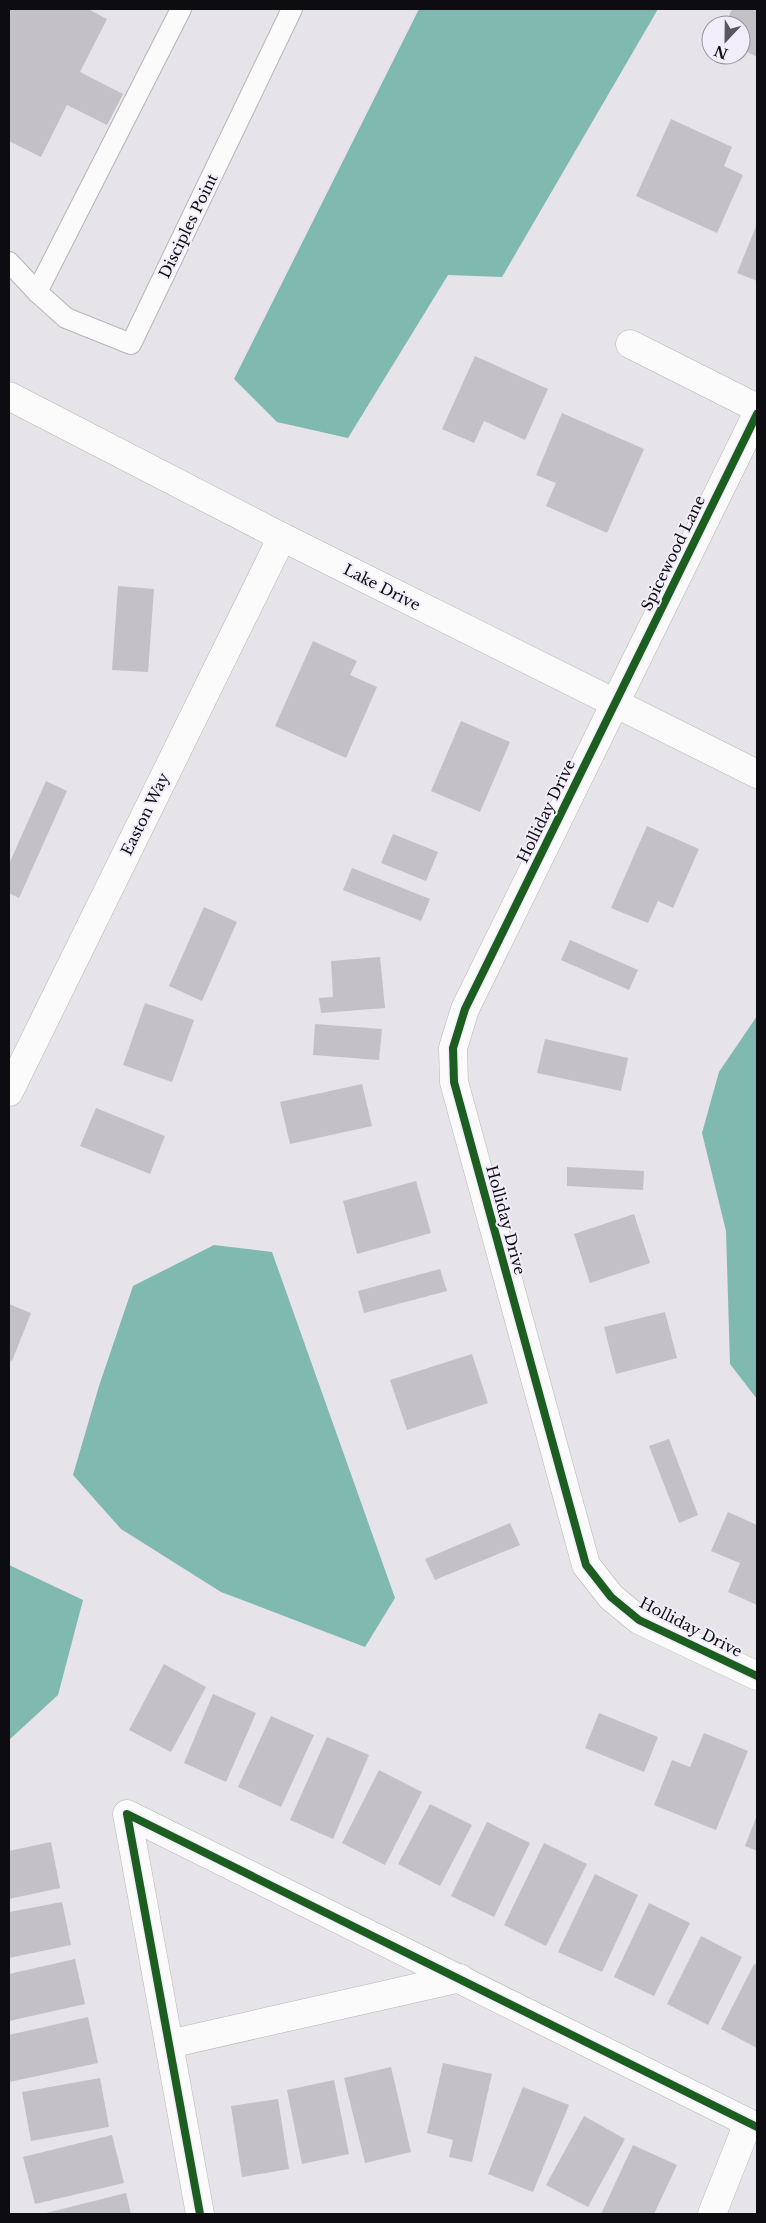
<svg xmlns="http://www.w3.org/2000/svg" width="766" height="2223" viewBox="0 0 766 2223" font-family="'Libre Baskerville',serif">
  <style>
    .water { fill: #80b9af }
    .building { fill: #c4c1c6 }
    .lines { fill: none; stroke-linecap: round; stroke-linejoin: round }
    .service-casing { stroke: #b7b5b9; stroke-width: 22 }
    .minor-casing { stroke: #b7b5b9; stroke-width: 29 }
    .tertiary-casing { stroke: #b7b5b9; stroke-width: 29 }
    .service { stroke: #fbfbfc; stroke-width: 20 }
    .minor { stroke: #fbfbfc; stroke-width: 28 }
    .tertiary { stroke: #fbfbfc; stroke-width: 28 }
    .cycleway-casing { stroke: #f2edfa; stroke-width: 11 }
    .cycleway { stroke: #1b5e20; stroke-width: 8 }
    .labels { text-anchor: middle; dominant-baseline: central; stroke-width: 4; stroke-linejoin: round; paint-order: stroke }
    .street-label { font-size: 15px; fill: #0d0c10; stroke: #f2edfa }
  </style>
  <rect width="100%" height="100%" fill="#e6e3e9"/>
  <g class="water">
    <polygon points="419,9 658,9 502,277 448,275 348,438 277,422 234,379"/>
    <polygon points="757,1016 757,1399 730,1364 726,1231 702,1133 719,1072"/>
    <polygon points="214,1245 272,1252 395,1598 365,1647 221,1592 121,1529 73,1475 99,1386 133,1286"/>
    <polygon points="9,1565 83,1600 58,1695 9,1740"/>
  </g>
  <g class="building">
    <polygon points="9,9 88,9 107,19 80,72 123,94 107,125 67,105 41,157 9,141"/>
    <polygon points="732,9 757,9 757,57 741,49 741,25 725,25"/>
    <polygon points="671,119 732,147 724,166 743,175 717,233 636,196"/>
    <polygon points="757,224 757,281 737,273"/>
    <polygon points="475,356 548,389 525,440 484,421 474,443 442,429"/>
    <polygon points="562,413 644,449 607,533 546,506 556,483 536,475"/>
    <polygon points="118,586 154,589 148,672 112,670"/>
    <polygon points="313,641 357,661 350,675 377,687 346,758 275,726"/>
    <polygon points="461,721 510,742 480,812 431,791"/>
    <polygon points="46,781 67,791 19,898 9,893 9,864"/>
    <polygon points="647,826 699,849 673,908 658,901 648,923 611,908"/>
    <polygon points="393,834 438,852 426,881 381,863"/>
    <polygon points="352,868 430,899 421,921 343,890"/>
    <polygon points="204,907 237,922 202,1001 169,986"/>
    <polygon points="570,940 638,970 629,990 561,960"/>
    <polygon points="380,957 385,1008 321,1013 319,998 333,997 331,961"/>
    <polygon points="145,1003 194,1020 172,1082 123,1065"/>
    <polygon points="315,1024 382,1029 379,1060 313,1055"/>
    <polygon points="545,1039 628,1058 621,1091 537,1073"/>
    <polygon points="362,1084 372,1126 290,1144 280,1102"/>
    <polygon points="96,1108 165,1136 150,1174 80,1146"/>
    <polygon points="567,1167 644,1171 643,1190 567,1186"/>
    <polygon points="416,1181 431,1233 357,1254 343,1201"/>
    <polygon points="634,1214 650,1263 590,1283 574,1234"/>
    <polygon points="440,1269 447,1291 364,1313 358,1291"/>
    <polygon points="9,1304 31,1313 12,1361 9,1360"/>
    <polygon points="665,1312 677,1358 616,1374 604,1327"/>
    <polygon points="472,1354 488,1403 407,1430 390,1380"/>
    <polygon points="669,1439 698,1515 679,1523 649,1446"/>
    <polygon points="728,1512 757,1525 757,1605 728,1592 740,1563 711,1551"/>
    <polygon points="510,1523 520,1545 435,1580 425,1559"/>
    <polygon points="164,1664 206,1687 171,1752 129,1730"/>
    <polygon points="213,1694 256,1713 226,1782 184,1763"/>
    <polygon points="599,1713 658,1737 644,1772 585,1748"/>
    <polygon points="271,1716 314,1735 281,1807 238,1787"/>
    <polygon points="704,1733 748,1751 716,1830 654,1805 672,1760 690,1767"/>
    <polygon points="327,1737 369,1755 333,1839 290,1820"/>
    <polygon points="379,1770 422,1792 385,1865 342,1843"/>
    <polygon points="430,1804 472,1825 440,1886 398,1864"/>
    <polygon points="757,1815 757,1851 745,1846"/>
    <polygon points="487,1822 530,1843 494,1917 451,1896"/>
    <polygon points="51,1842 60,1888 9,1899 9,1851"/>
    <polygon points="544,1843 587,1864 546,1946 504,1925"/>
    <polygon points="595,1874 638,1895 602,1972 558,1952"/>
    <polygon points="62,1902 71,1945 9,1958 9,1912"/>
    <polygon points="649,1903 690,1923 654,1996 614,1977"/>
    <polygon points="701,1936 742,1957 708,2025 667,2004"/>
    <polygon points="75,1959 85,2004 9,2021 9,1974"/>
    <polygon points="754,1964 757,1965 757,2048 721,2029"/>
    <polygon points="88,2017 98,2063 9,2082 9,2035"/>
    <polygon points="443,2063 492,2074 472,2162 449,2157 453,2140 427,2133"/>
    <polygon points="391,2067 411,2152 365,2163 344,2078"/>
    <polygon points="100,2078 109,2127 31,2141 22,2092"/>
    <polygon points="334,2080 349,2154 302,2164 287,2090"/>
    <polygon points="523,2087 569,2105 533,2192 488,2174"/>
    <polygon points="278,2099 289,2169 242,2177 231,2106"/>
    <polygon points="584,2116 625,2139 588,2207 546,2185"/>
    <polygon points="112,2135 124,2183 35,2204 23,2157"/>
    <polygon points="633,2145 677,2165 654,2214 601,2214"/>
    <polygon points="126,2193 131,2214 42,2214"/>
  </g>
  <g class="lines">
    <defs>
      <g id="service">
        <polyline points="9,262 37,292 66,318 131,344 292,9"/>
        <polyline points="37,292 181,9"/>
      </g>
      <g id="minor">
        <polyline points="630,344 757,408"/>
        <polyline points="757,414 465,1009 453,1048 454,1082 586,1565 611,1597 639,1620 757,1676"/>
        <polyline points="9,1092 282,537"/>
        <polyline points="169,2044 460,1978"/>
        <polyline points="200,2214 127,1814 757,2127"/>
        <polyline points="712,2214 748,2123"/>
      </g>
      <polyline id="tertiary" points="9,396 282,537 757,774"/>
    </defs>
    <use href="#service" class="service-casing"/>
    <use href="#minor" class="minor-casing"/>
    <use href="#tertiary" class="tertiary-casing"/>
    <use href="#service" class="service"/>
    <use href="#minor" class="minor"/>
    <use href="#tertiary" class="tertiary"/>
    <defs>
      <g id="cycleway">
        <polyline points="757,414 465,1009 453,1048 454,1082 586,1565 611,1597 639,1620 757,1676"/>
        <polyline points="200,2214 127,1814 757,2127"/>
      </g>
    </defs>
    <use href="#cycleway" class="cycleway-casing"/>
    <use href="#cycleway" class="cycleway"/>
  </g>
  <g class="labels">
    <g class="street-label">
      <text transform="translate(188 226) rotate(-64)">Disciples Point</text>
      <text transform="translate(673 553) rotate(-64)">Spicewood Lane</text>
      <text transform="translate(382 587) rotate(27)">Lake Drive</text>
      <text transform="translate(546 811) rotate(-64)">Holliday Drive</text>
      <text transform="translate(145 814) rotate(-64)">Easton Way</text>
      <text transform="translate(506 1220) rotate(75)">Holliday Drive</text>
      <text transform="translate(691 1627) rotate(27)">Holliday Drive</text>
    </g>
  </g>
  <rect width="766" height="2223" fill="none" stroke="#0d0c10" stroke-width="20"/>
  <g transform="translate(726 40) rotate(202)"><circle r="24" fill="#f2edfa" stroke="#96939c"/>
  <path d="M0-4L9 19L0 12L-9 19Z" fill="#59575c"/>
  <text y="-8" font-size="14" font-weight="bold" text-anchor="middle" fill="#0d0c10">N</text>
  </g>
</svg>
